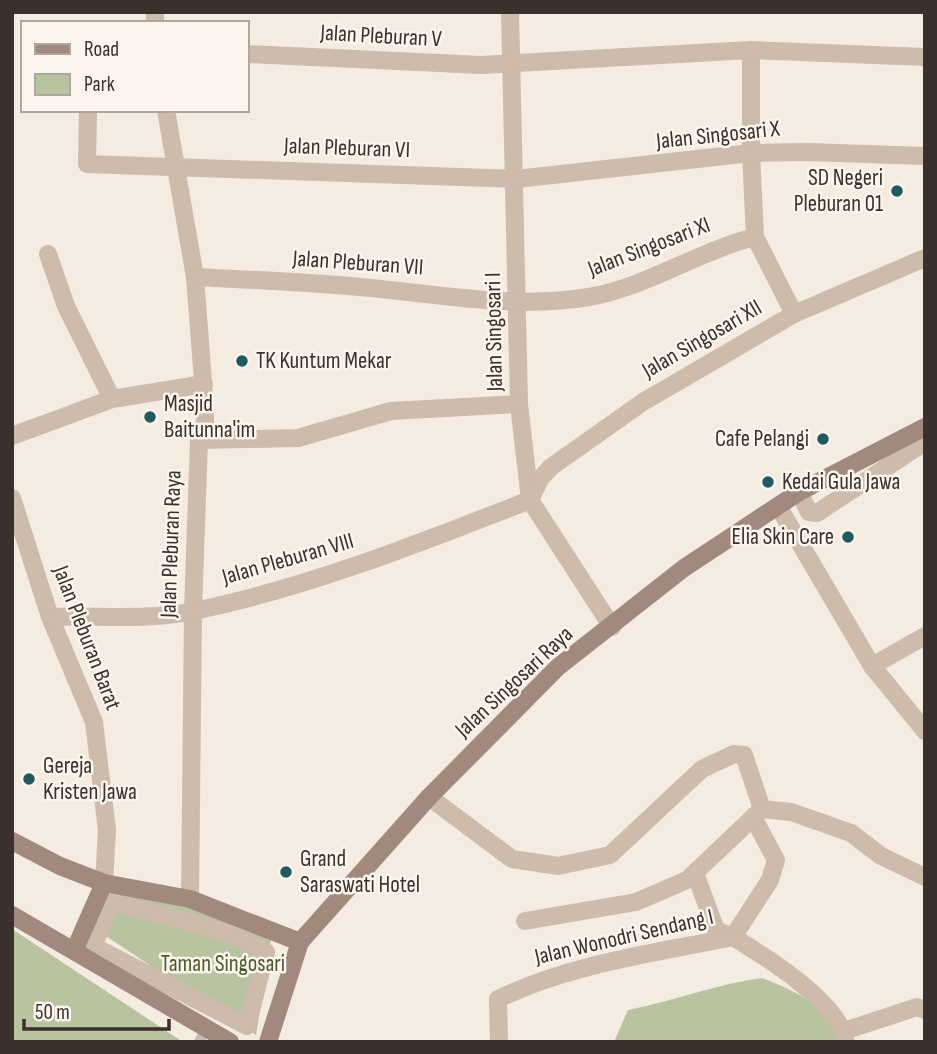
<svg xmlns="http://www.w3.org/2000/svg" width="937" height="1054" viewBox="0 0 937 1054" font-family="'Sofia Sans Condensed',sans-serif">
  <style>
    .green { fill: #b8c4a0 }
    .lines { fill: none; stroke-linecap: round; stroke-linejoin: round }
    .lane { stroke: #cdbbac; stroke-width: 10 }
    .street { stroke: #cdbbac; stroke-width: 18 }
    .secondary { stroke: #a18a7d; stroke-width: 18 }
    .poi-dot { fill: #1f5a5e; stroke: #fbf5ee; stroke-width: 2.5 }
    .labels { text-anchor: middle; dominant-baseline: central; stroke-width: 5; stroke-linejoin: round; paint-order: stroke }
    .street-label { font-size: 23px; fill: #3b302b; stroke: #fbf5ee }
    .poi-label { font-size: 23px; fill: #3b302b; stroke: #fbf5ee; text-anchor: start }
    .park-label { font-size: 23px; fill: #4a5a2e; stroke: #fbf5ee }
  </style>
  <rect width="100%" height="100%" fill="#f4ebe1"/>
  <g class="green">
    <polygon points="115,891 192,905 271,940 256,1035 95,929"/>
    <polygon points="12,929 183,1042 12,1042"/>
    <path d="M762,978C801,993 822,1004 843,1042H614L628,1010C674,1001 716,984 762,978Z"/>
  </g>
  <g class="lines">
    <polyline class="lane" points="199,1042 207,1027"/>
    <g class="street">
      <polyline points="155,12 155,23"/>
      <polyline points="510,12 519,404 530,500 612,627"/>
      <polyline points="751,50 751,153 755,237 794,314"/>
      <polyline points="247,54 481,65 751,50 925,57"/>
      <polyline points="88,110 87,164 516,179 751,153 808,152 925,156"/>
      <polyline points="166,110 195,277 205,407 205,423 199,440 193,611 190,899"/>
      <polyline points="48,254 66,306 112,399"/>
      <path d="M195,277C254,280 313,282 371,288C443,295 517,309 589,297C647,287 698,251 755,237"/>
      <polyline points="12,436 112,399 204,384"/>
      <polyline points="199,440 298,438 391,411 519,404"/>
      <polyline points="799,492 809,512 817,513 925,442"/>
      <polyline points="12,498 50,617 94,722 107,830 104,883"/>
      <polyline points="778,506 872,666 925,731"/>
      <path d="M50,617C98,615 147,621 194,611C310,587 420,543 530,500L540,479L551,467L643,402L794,314L925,258"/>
      <polyline points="872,666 925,636"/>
      <polyline points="429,797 512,859 558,866 610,855 702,769 734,754 744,755 762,809"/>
      <polyline points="695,873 716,930 733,937 770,880 776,860 753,817"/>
      <polygon points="112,902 229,933 266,952 247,1026 93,946"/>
      <polyline points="525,921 636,902 687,880 762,809 791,812 851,833 881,856 925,877"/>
      <polyline points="844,1031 917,1007 925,1010"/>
      <path d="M499,1042L498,999C570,964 655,953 733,937C766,957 839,1002 846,1042"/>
    </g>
    <g class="secondary">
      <polyline points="12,841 60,866 104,883 190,899 300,942"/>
      <polyline points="12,915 230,1042"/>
      <polyline points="75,949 104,883"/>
      <polyline points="268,1042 300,942 429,797 558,667 684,568 799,492 925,427"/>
    </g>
  </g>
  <g class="poi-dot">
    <circle cx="897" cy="191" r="7"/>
    <circle cx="242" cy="361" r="7"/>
    <circle cx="150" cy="417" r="7"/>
    <circle cx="823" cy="439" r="7"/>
    <circle cx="768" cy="482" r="7"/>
    <circle cx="848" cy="537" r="7"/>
    <circle cx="29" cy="779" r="7"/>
    <circle cx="286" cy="872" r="7"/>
  </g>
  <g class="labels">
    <g class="street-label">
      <text transform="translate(381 36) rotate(3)">Jalan Pleburan V</text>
      <text transform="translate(718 135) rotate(-6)">Jalan Singosari X</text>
      <text transform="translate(347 148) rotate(2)">Jalan Pleburan VI</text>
      <text transform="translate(649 247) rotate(-21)">Jalan Singosari XI</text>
      <text transform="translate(358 263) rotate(4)">Jalan Pleburan VII</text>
      <text transform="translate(494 332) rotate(-91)">Jalan Singosari I</text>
      <text transform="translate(702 339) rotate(-30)">Jalan Singosari XII</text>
      <text transform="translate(171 544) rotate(-88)">Jalan Pleburan Raya</text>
      <text transform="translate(288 559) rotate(-16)">Jalan Pleburan VIII</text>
      <text transform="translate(87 638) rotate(69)">Jalan Pleburan Barat</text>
      <text transform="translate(514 682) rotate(-43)">Jalan Singosari Raya</text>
      <text transform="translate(624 937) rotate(-13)">Jalan Wonodri Sendang I</text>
    </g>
    <g class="poi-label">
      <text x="883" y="178" text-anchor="end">SD Negeri<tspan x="883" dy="26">Pleburan 01</tspan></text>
      <text x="256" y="361">TK Kuntum Mekar</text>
      <text x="164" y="404">Masjid<tspan x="164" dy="26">Baitunna'im</tspan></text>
      <text x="809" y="439" text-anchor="end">Cafe Pelangi</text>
      <text x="782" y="482">Kedai Gula Jawa</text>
      <text x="834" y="537" text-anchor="end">Elia Skin Care</text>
      <text x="43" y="766">Gereja<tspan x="43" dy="26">Kristen Jawa</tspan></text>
      <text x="300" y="859">Grand<tspan x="300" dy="26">Saraswati Hotel</tspan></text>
    </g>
    <g class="park-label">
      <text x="223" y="964">Taman Singosari</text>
    </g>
  </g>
  <rect width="937" height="1054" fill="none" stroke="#3b302b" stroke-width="28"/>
  <rect x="21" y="21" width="228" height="91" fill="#fbf5ee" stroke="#aea6a0" stroke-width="2"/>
  <rect x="35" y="44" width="35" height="10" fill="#a18a7d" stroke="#aea6a0" stroke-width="2"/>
  <text x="84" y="56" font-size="21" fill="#3b302b">Road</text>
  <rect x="35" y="74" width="35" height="21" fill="#b8c4a0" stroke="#aea6a0" stroke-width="2"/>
  <text x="84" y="91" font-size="21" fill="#3b302b">Park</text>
  <path d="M24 1019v10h145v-10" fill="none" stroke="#3b302b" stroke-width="3.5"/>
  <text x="35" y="1019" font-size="21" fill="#3b302b" stroke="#fbf5ee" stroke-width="5" paint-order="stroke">50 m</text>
</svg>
